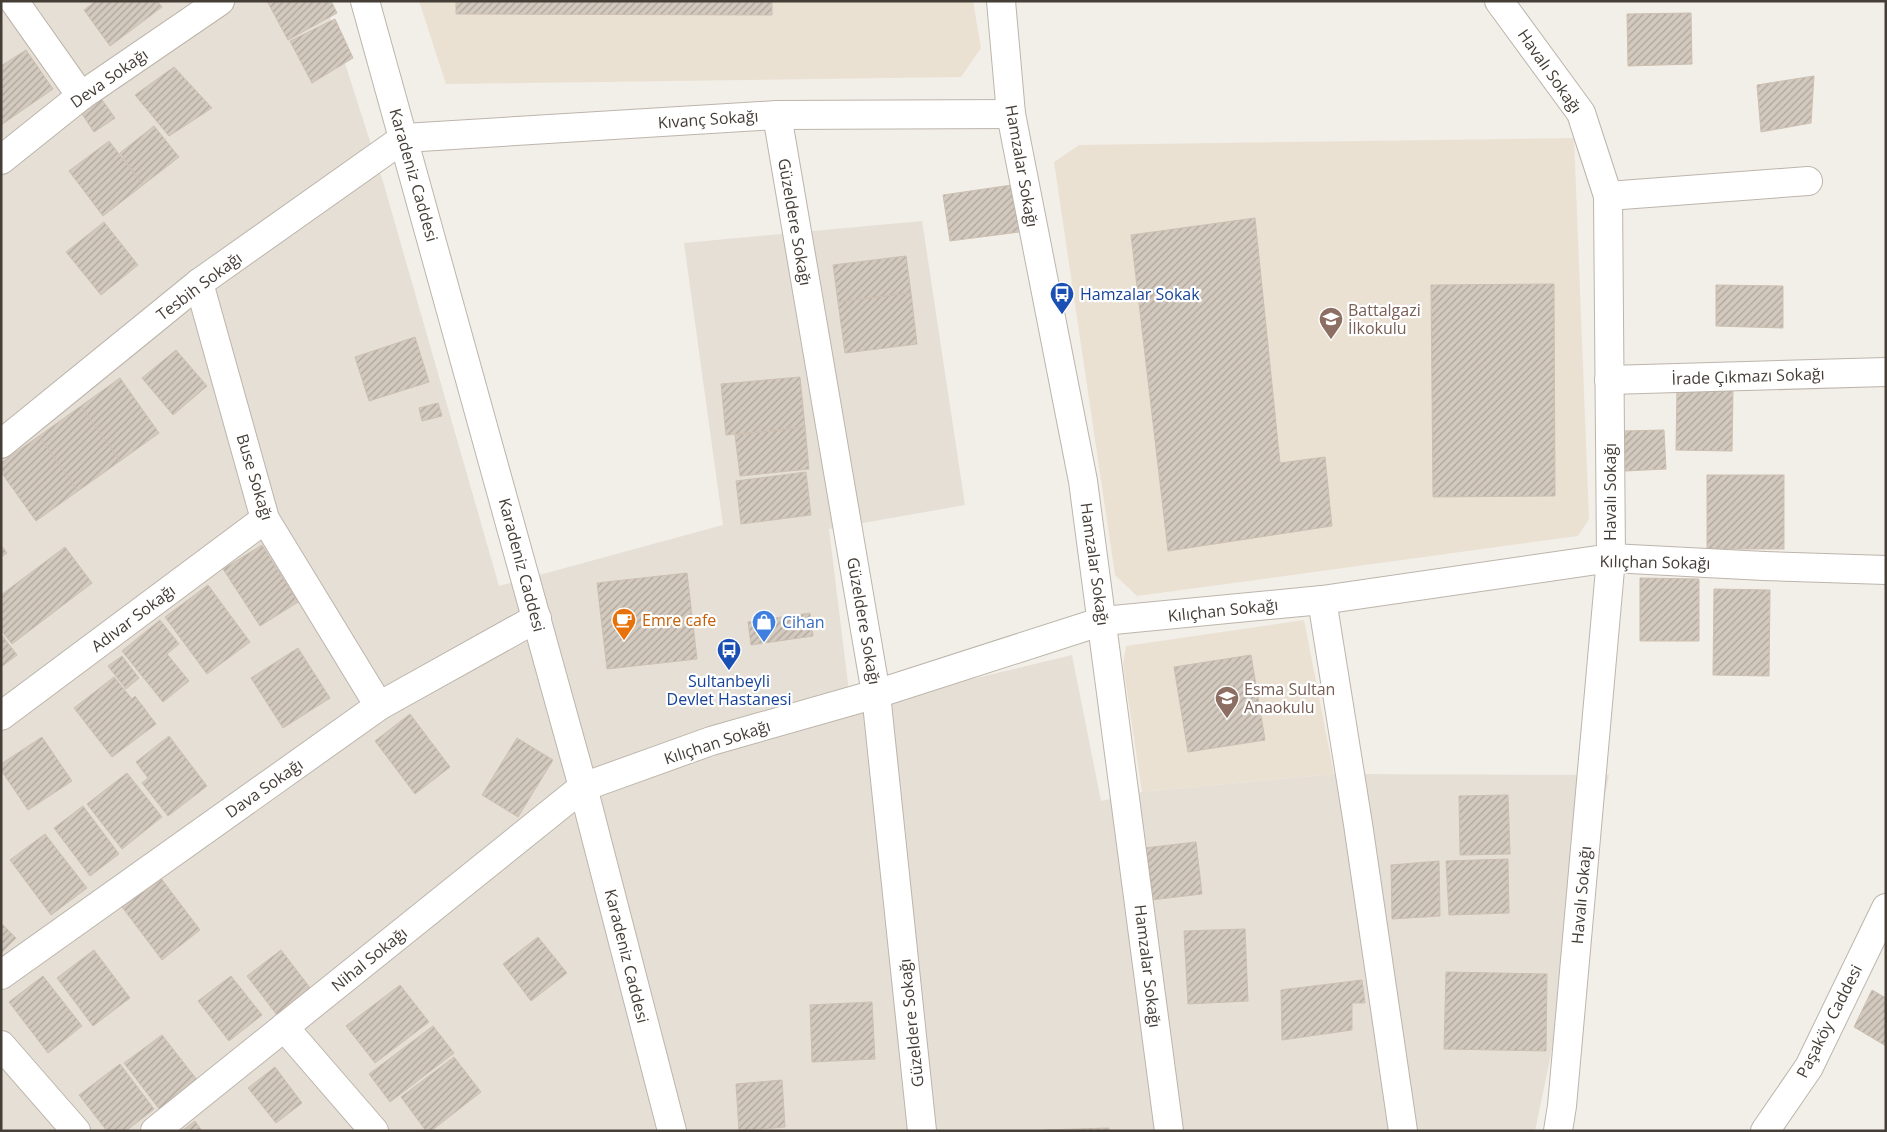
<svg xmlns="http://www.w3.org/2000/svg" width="1887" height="1132" viewBox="0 0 1887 1132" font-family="'Open Sans',sans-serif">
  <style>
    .residential { fill: #e5dfd6 }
    .education { fill: #eae1d3 }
    .building { fill: url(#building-hatch); stroke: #cdc0b2 }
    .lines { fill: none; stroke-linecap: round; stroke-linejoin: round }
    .minor-casing { stroke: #bdb5ab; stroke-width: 30 }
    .minor { stroke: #fff; stroke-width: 28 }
    .labels { text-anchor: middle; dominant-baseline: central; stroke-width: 4.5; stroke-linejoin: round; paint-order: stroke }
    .street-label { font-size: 16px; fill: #453e37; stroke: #fff }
    .transit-label { font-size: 16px; fill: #164399; stroke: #fff; text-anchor: start }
    .education-label { font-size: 16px; fill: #785e54; stroke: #fff; text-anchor: start }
    .food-label { font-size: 16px; fill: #c56008; stroke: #fff; text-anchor: start }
    .shop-label { font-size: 16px; fill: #366cbe; stroke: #fff; text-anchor: start }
  </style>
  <defs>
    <pattern id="building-hatch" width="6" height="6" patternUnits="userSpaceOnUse" patternTransform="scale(1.25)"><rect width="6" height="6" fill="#d3c9be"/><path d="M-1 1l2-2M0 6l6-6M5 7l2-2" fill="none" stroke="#ada59b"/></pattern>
  </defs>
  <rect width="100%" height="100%" fill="#f2eee8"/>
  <polygon class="residential" points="1,1 325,1 384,185 499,586 723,525 684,243 922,221 965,505 829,529 851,708 1072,655 1101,801 1142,792 1334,774 1609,775 1535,1131 1,1131"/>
  <g class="education">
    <polygon points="419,1 973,1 981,48 961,77 446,84"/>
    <polygon points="1574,138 1589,519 1578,536 1137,596 1115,575 1054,162 1079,145"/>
    <polygon points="1304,620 1334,774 1142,792 1123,665 1126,646"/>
  </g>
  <g class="building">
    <polygon points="96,1 157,1 162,7 110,46 84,10"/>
    <polygon points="267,1 331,1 337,13 288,40"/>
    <polygon points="456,1 772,1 772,15 456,14"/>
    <polygon points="1691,13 1692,64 1628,66 1627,14"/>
    <polygon points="335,19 353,58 312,83 290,41"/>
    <polygon points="26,50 53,89 1,125 1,66"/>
    <polygon points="174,67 212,108 169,136 135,95"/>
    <polygon points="1814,76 1811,123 1761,132 1757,85"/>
    <polygon points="100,97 115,118 94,132 80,111"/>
    <polygon points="154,126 179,157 143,185 120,153"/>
    <polygon points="109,141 143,185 103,216 69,171"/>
    <polygon points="1012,185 1019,232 950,241 943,195"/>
    <polygon points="1255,218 1280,463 1325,457 1332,526 1168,551 1131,235"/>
    <polygon points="104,222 138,265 101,295 66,252"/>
    <polygon points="906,256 911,293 838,302 833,265"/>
    <polygon points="1554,284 1555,496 1433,497 1431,285"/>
    <polygon points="1716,285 1783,286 1783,328 1716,326"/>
    <polygon points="911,293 917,344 845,353 838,302"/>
    <polygon points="415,337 429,382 369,401 355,357"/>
    <polygon points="176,350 207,386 173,415 142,378"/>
    <polygon points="800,377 805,427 726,435 721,384"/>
    <polygon points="120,378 159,433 120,461 81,406"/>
    <polygon points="1677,388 1733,389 1732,451 1676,450"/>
    <polygon points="438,403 442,416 422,421 419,408"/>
    <polygon points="81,406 120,461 78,491 39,436"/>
    <polygon points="805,427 809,469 740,476 735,435"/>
    <polygon points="1664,430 1666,469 1625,471 1624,431"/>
    <polygon points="39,436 78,491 36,521 1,472 1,463"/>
    <polygon points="806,472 811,515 741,524 736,481"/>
    <rect x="1707" y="475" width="77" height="74"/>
    <polygon points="1,545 7,553 1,557"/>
    <polygon points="262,545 298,602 260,626 223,569"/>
    <polygon points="65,547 92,583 12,644 1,630 1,595"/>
    <polygon points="687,573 697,659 607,669 597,583"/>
    <polygon points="1640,578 1699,579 1699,641 1640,641"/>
    <polygon points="208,585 250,642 207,674 165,617"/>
    <polygon points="1714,589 1770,590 1769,676 1713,675"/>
    <polygon points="810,613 813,636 751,645 748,622"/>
    <polygon points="160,620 179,644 167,654 189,681 163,702 122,651"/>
    <polygon points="1,634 17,655 1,667"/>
    <polygon points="298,648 330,698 283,728 251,678"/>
    <polygon points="1251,655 1265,740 1188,752 1174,667"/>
    <polygon points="122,656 139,678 126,689 108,666"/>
    <polygon points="114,677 132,699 135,696 156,724 112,757 74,708"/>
    <polygon points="410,714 450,767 415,794 375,741"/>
    <polygon points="169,736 207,786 168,816 142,783 148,778 136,762"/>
    <polygon points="42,737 72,781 28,810 1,770 1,764"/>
    <polygon points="517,738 553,760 518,817 482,795"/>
    <polygon points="127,773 162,817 122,849 87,804"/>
    <polygon points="1508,795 1510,854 1460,855 1459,796"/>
    <polygon points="83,806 119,854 90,876 54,828"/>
    <polygon points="45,834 87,888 51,915 10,860"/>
    <polygon points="1196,842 1202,894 1142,901 1136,849"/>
    <polygon points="1508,859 1509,913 1449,915 1446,861"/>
    <polygon points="1439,861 1440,916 1392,919 1391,865"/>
    <polygon points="160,877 200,930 162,960 122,907"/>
    <polygon points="1,923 16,938 1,953"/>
    <polygon points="1245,929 1248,1001 1188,1004 1184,931"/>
    <polygon points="538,937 567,973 531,1001 503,964"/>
    <polygon points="94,950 130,998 93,1026 57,978"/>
    <polygon points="281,950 311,989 277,1015 247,976"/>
    <polygon points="1446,972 1547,974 1546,1051 1444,1049"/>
    <polygon points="43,976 82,1026 48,1053 9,1002"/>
    <polygon points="231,976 262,1015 229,1041 198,1001"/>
    <polygon points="1362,980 1365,1003 1352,1003 1352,1030 1282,1040 1281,990"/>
    <polygon points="400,985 429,1022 375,1063 346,1026"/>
    <polygon points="1872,990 1886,998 1886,1046 1854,1027"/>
    <polygon points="872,1002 875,1059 812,1062 810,1005"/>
    <polygon points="433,1026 454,1053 390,1102 369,1074"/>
    <polygon points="162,1035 198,1081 160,1110 124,1063"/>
    <polygon points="454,1057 481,1092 431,1131 426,1131 401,1097"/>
    <polygon points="120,1064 154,1109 126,1131 107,1131 79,1095"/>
    <polygon points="275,1067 302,1103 276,1123 248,1088"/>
    <polygon points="782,1080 785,1127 739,1131 736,1084"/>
    <polygon points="195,1121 202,1131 182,1131"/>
    <polygon points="1109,1128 1109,1131 1043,1131 1043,1130"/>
  </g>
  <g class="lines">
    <defs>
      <g id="minor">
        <polyline points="14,1 81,96"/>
        <polyline points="365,1 583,787 672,1131"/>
        <polyline points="1001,1 1011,114 1083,481 1169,1131"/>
        <polyline points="1499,1 1581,113 1608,196 1611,558 1562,1106 1558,1131"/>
        <polyline points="777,115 876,694 922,1131"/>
        <polyline points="404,138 777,115 1011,114"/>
        <polyline points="1,160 81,96 220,1"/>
        <polyline points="1608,196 1808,181"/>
        <polyline points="199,283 265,519 379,706"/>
        <polyline points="1609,380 1886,372"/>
        <polyline points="1,444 199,283 404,138"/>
        <polyline points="1322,600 1358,824 1403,1131"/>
        <polyline points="1,716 265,519"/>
        <polyline points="1,975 379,706 537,618"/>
        <polyline points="284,1027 374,1131"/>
        <polyline points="1,1045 76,1131"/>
        <polyline points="155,1131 583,787 711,741 876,694 1103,621 1322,600 1611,558 1764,566 1886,570"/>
        <polyline points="1765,1131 1809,1067 1886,908"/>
      </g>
    </defs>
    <use href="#minor" class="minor-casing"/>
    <use href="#minor" class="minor"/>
  </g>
  <defs>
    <symbol id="bus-pin" viewBox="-11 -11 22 30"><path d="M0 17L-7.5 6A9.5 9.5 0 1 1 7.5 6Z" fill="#1a4fb4" stroke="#fff"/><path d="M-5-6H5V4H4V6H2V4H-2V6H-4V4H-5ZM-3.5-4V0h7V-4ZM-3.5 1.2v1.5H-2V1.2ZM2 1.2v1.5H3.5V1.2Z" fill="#fff"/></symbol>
    <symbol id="school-pin" viewBox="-11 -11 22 30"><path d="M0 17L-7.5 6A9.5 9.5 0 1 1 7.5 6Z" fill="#8d6e63" stroke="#fff"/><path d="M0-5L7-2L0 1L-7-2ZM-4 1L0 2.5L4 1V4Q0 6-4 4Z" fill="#fff"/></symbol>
    <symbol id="cafe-pin" viewBox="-11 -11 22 30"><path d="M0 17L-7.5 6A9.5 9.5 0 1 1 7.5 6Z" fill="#e8710a" stroke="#fff"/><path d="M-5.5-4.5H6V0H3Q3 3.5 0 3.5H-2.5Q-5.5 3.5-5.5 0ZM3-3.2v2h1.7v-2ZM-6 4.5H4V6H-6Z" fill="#fff"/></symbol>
    <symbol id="shop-pin" viewBox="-11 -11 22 30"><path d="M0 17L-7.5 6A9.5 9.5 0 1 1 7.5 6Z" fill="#3f7fe0" stroke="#fff"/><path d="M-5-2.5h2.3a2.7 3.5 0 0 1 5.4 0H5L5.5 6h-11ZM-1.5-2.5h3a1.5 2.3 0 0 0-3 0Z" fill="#fff"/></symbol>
  </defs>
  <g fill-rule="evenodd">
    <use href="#bus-pin" x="1048" y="280" width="28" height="38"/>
    <use href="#school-pin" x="1317" y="305" width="28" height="38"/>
    <use href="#cafe-pin" x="610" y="606" width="28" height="38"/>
    <use href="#shop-pin" x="750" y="608" width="28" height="38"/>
    <use href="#bus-pin" x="715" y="636" width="28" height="38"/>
    <use href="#school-pin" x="1213" y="684" width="28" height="38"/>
  </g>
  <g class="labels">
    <g class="street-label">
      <text transform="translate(1550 71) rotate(55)">Havalı Sokağı</text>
      <text transform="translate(109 78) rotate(-35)">Deva Sokağı</text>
      <text transform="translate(708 119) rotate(-4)">Kıvanç Sokağı</text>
      <text transform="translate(1022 166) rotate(80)">Hamzalar Sokağı</text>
      <text transform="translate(414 175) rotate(74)">Karadeniz Caddesi</text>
      <text transform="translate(795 222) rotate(80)">Güzeldere Sokağı</text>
      <text transform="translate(199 286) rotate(-37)">Tesbih Sokağı</text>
      <text transform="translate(1748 376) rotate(-2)">İrade Çıkmazı Sokağı</text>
      <text transform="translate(255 477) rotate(73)">Buse Sokağı</text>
      <text transform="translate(1610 492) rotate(-90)">Havalı Sokağı</text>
      <text transform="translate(1655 562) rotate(1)">Kılıçhan Sokağı</text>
      <text transform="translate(1095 564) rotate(82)">Hamzalar Sokağı</text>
      <text transform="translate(522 565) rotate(75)">Karadeniz Caddesi</text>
      <text transform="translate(1223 610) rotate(-6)">Kılıçhan Sokağı</text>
      <text transform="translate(133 618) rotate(-37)">Adıvar Sokağı</text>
      <text transform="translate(864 621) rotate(80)">Güzeldere Sokağı</text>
      <text transform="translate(717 742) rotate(-18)">Kılıçhan Sokağı</text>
      <text transform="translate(264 788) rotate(-35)">Dava Sokağı</text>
      <text transform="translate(1581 895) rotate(-85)">Havalı Sokağı</text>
      <text transform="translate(627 956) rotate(76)">Karadeniz Caddesi</text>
      <text transform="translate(369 959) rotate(-39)">Nihal Sokağı</text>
      <text transform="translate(1148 966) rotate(83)">Hamzalar Sokağı</text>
      <text transform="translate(1829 1021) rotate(-63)">Paşaköy Caddesi</text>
      <text transform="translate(911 1023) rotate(-96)">Güzeldere Sokağı</text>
    </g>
    <g class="transit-label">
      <text x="1080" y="294">Hamzalar Sokak</text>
      <text x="729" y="681" text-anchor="middle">Sultanbeyli<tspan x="729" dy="18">Devlet Hastanesi</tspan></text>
    </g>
    <g class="education-label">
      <text x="1348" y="310">Battalgazi<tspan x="1348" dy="18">İlkokulu</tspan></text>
      <text x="1244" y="689">Esma Sultan<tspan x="1244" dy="18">Anaokulu</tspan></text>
    </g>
    <g class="food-label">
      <text x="642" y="620">Emre cafe</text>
    </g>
    <g class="shop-label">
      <text x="782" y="622">Cihan</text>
    </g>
  </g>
  <rect width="1887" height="1132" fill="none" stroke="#453e37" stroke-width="5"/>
</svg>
